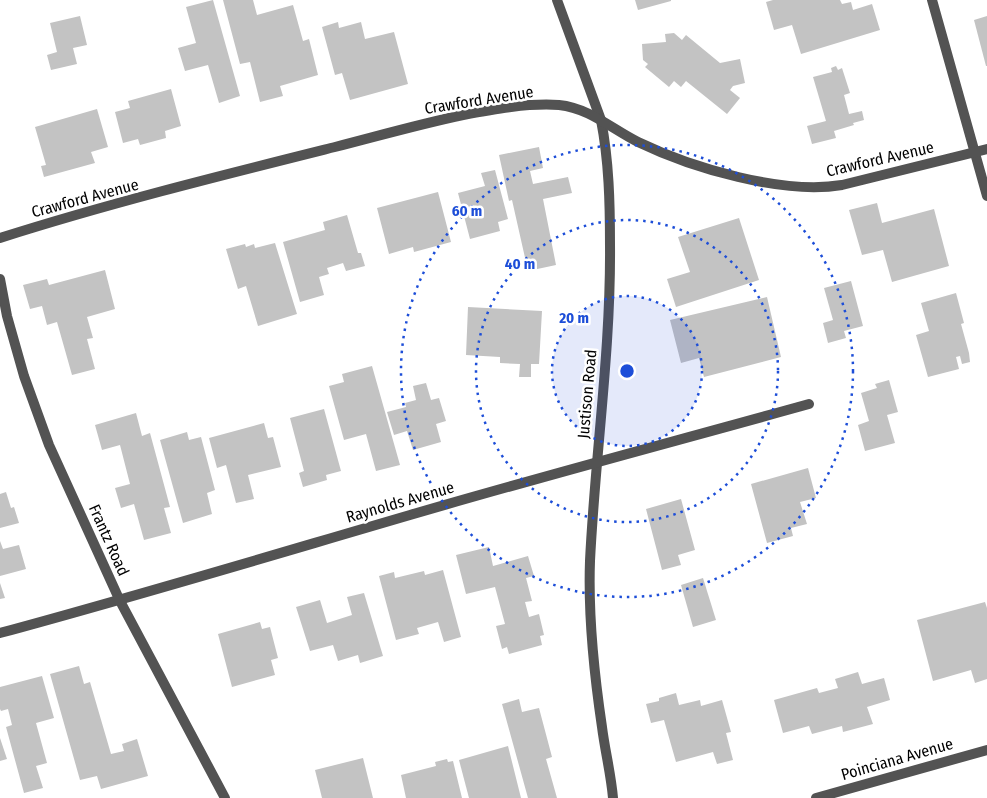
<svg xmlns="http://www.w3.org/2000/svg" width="987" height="798" viewBox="0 0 987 798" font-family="'Fira Sans Condensed',sans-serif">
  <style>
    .building { fill: #c3c3c3 }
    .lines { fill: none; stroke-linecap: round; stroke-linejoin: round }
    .minor { stroke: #535353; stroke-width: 10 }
    .ring { fill: none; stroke: #1d4ed8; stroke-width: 2.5; stroke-dasharray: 2.5 5 }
    .labels { text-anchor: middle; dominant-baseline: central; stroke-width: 5; stroke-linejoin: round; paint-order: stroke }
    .street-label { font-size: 16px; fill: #000; stroke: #fff }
    .centre { fill: #1d4ed8; stroke: #fff; stroke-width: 2.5 }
    .ring-label { font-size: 15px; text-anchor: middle; font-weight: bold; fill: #1d4ed8; stroke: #fff; stroke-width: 5; stroke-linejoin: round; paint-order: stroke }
  </style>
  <rect width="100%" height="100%" fill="#fff"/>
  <g class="building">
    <polygon points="213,0 240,96 219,103 208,65 185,71 178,48 196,43 186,7"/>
    <polygon points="223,0 253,0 257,15 293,5 303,41 309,39 318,75 280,86 283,96 260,102 250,62 240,64"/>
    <polygon points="635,0 671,0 671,1 638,10"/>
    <polygon points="773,0 840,0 842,4 851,2 853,10 872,4 880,30 801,54 792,25 774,30 766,2"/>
    <polygon points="80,16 87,45 73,48 77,64 51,70 47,55 57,52 50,23"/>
    <polygon points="987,16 987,66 986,66 974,20"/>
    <polygon points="338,22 339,28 361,22 365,39 394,32 408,84 350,100 342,73 335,75 322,27"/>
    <polygon points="674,33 682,40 686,35 720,63 740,59 745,83 733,86 730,90 740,98 727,114 686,81 681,87 674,81 669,87 645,67 648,64 643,60 642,44 666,42 665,34"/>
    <polygon points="836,66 838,70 842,68 850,93 844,95 849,114 862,111 864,120 853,123 854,125 834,131 836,138 812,144 807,126 826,121 813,77 832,72 831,68"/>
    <polygon points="171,89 181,126 165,131 166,138 140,145 138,139 123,143 115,112 130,108 128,101"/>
    <polygon points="97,109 108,147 91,152 95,163 44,177 41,166 46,165 35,127"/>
    <polygon points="539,147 543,168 530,171 533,184 568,177 572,193 543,199 556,265 528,271 512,200 509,201 499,155"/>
    <polygon points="495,170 508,219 498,222 500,231 470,239 458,193 485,186 481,173"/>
    <polygon points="438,192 451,242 414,252 413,247 389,254 377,208"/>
    <polygon points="877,203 882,223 934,209 949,266 892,282 883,250 862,255 849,210"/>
    <polygon points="347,215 358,253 361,253 365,266 346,271 343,263 327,268 329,274 319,277 324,295 300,302 283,242 325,230 323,222"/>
    <polygon points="739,218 759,280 676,307 667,279 690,272 678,237"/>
    <polygon points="275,243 297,314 258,326 246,286 238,289 226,249 245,244 246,247 254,244 255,248"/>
    <polygon points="105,270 115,309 87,317 93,338 87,339 95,369 72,375 57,322 47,325 42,306 30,309 23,285 47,279 49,285"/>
    <polygon points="851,281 863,326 844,331 846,338 828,343 823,323 833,320 824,288"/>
    <polygon points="956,293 964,323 961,324 969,353 970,362 962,364 960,356 956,357 959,369 928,377 916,335 929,331 921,303"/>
    <polygon points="767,297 781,357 704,377 699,358 681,363 670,320"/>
    <polygon points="468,307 542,311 539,364 531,364 531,377 519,377 520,364 500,363 500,357 466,355"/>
    <polygon points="372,366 400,465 376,471 366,434 344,440 329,386 344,382 342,374"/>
    <polygon points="889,380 898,412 887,415 895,443 865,451 858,425 869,421 861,393 877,388 875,384"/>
    <polygon points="426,383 431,400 439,398 446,421 436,424 441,442 413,450 407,431 394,435 387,412 406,407 405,403 416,400 413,386"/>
    <polygon points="324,409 341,471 326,475 327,480 303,487 299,473 304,471 290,418"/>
    <polygon points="136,413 142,436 150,433 170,507 164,508 171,533 144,540 134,504 121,508 115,488 130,484 120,445 102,450 95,425"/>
    <polygon points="264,423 268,438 273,437 281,467 248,475 254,499 236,503 226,465 217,468 209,438"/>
    <polygon points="187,432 189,440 201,437 215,490 207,493 212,514 183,523 160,440"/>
    <polygon points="808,468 816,498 800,502 807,524 791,528 793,536 767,543 751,484"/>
    <polygon points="6,492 11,508 14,507 19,523 0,528 0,494"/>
    <polygon points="681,499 695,550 678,555 681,565 662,570 646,509"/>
    <polygon points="0,541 3,549 19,545 26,569 0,576"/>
    <polygon points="489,547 493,566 528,556 534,576 526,578 532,601 525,602 529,617 539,614 544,635 540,636 542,645 509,654 507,647 502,649 496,626 505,624 495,587 466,594 456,555"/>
    <polygon points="443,570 461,637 444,642 438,622 417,628 419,634 396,640 379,576 394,572 395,578 424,571 425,575"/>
    <polygon points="703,578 716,620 693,627 681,585"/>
    <polygon points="0,583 5,598 0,599"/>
    <polygon points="364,593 383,656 360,663 358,655 338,661 333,645 310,651 296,607 320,600 327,623 352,615 347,597"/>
    <polygon points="985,602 987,608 987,679 975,683 971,670 933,681 917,620"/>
    <polygon points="260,622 262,629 270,627 278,658 271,660 275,675 232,687 218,634"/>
    <polygon points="79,666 84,684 90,682 111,754 124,751 122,744 137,739 148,776 101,789 97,776 80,780 50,674"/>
    <polygon points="858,672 862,684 884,678 890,700 867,707 873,724 843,732 842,726 812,734 809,726 783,733 774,700 817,688 819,693 838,688 835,679"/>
    <polygon points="42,676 54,718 36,723 47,763 36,766 43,788 24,793 6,727 12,725 8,709 1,711 0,709 0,687"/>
    <polygon points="676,693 679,705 700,700 701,706 722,700 731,732 726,733 733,760 717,764 713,752 676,762 664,720 651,723 646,704 659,701 659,698"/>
    <polygon points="519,699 522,712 539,708 552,757 546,759 557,798 528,798 502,704"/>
    <polygon points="0,738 7,759 0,761"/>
    <polygon points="508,746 521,798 469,798 459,760"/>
    <polygon points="363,758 373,798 322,798 315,770"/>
    <polygon points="447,759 448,762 453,761 462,798 406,798 401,775 436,766 435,762"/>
  </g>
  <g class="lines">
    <g class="minor">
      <path d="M557,0L601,120C609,161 610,203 610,245C611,350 595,456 590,561C588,616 594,673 602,727C605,751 611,774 613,798"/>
      <polyline points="932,0 987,196"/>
      <path d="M0,238C110,203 223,175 335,147C378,136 420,124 463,115C495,109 527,103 559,105C589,108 612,129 638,142C692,168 783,195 842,185L987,149"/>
      <polyline points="0,279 7,316 24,376 49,445 120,601 225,798"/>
      <path d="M0,633C137,596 273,555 410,515C543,476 676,441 809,404"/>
      <polyline points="816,798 987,750"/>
    </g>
  </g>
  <circle cx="627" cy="371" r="75" fill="#1d4ed8" fill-opacity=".12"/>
  <g class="ring">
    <circle cx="627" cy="371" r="75"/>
    <circle cx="627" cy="371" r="151"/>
    <circle cx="627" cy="371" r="226"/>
  </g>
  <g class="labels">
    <g class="street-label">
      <text transform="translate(479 100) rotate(-9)">Crawford Avenue</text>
      <text transform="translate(880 159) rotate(-13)">Crawford Avenue</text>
      <text transform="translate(85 198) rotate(-15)">Crawford Avenue</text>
      <text transform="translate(587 394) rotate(-85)">Justison Road</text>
      <text transform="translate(400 502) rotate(-16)">Raynolds Avenue</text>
      <text transform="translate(109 540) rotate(66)">Frantz Road</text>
      <text transform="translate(897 759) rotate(-16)">Poinciana Avenue</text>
    </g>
  </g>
  <circle cx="627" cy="371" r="8" class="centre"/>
  <g class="ring-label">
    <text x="467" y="216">60 m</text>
    <text x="520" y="269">40 m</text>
    <text x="574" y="323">20 m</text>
  </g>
</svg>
